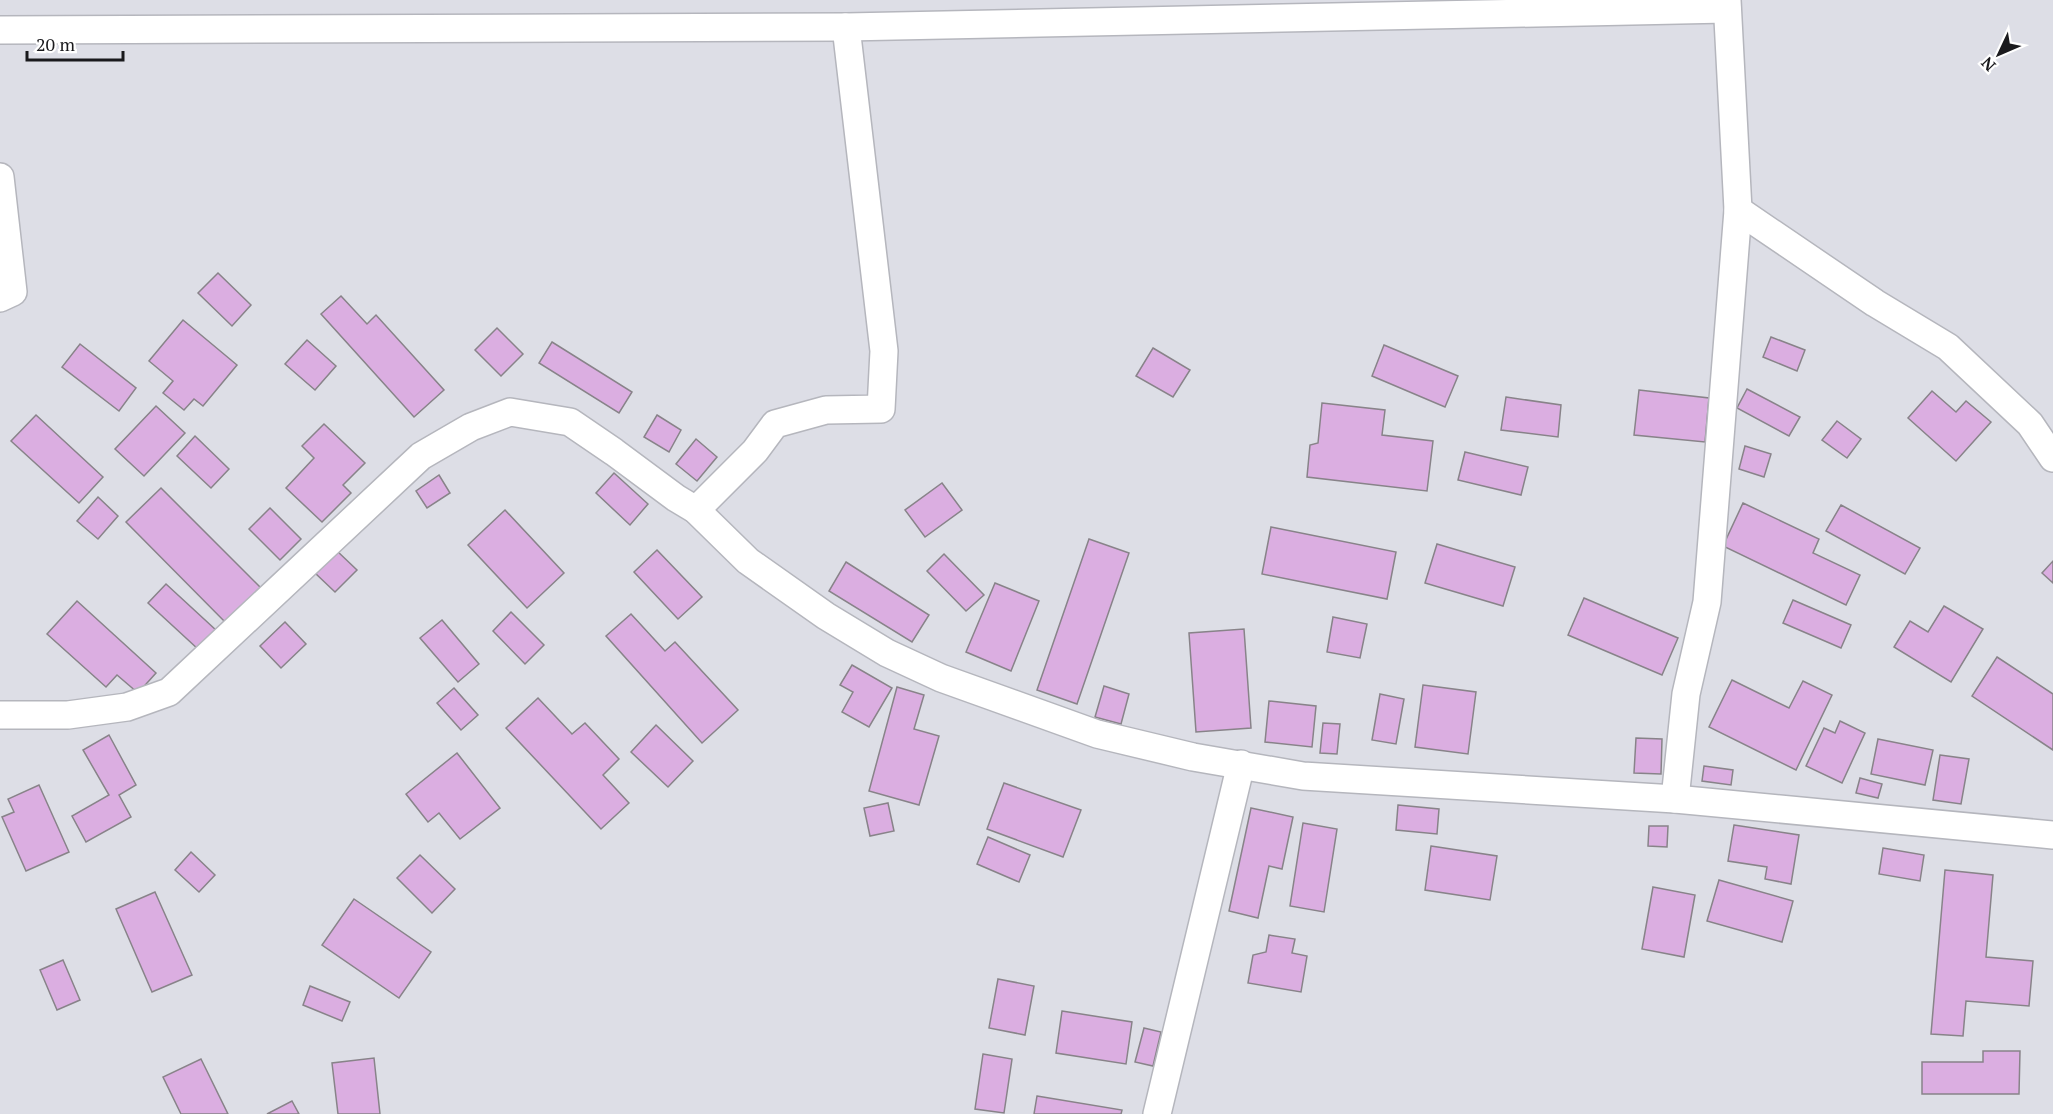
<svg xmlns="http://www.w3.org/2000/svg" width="2053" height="1114" viewBox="0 0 2053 1114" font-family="'PT Serif',serif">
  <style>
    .building { fill: #dbaee1; stroke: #888389; stroke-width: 1.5 }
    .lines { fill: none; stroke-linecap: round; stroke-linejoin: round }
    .street-casing { stroke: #b5b6bd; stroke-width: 30 }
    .street { stroke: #fff; stroke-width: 27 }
  </style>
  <rect width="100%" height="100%" fill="#dddee6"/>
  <g class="building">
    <polygon points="218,273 251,305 232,326 198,293"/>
    <polygon points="341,296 367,324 376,315 444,390 414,417 321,314"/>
    <polygon points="183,320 237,365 203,406 194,399 184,410 163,393 173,381 149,361"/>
    <polygon points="497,328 523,354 501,376 475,350"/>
    <polygon points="1771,337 1805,350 1797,371 1763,357"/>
    <polygon points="307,340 336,366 315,390 285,364"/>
    <polygon points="552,342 632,392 619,413 539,363"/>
    <polygon points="80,344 136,388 119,411 62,367"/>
    <polygon points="1384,345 1458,376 1445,407 1372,376"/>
    <polygon points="1153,348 1190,370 1173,397 1136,376"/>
    <polygon points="1747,389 1800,417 1789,436 1737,408"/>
    <polygon points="1639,390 1709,398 1705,442 1634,435"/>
    <polygon points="1932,391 1956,412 1966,401 1991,422 1956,461 1908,418"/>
    <polygon points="1506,397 1561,405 1558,437 1501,430"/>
    <polygon points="1322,403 1385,410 1382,435 1433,441 1427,491 1307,477 1310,445 1318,443"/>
    <polygon points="156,406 185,433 144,476 115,449"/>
    <polygon points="36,415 103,477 79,503 11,441"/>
    <polygon points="657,415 681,430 669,452 644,437"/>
    <polygon points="1837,421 1861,439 1847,458 1822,440"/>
    <polygon points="324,424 365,463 343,485 351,493 322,522 286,488 314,458 302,446"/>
    <polygon points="195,436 229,469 211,488 177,456"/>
    <polygon points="696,439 717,457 697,481 676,464"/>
    <polygon points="1745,446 1771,454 1764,477 1739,469"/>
    <polygon points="1465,452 1528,467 1521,495 1458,480"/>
    <polygon points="614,473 648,504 630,525 596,493"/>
    <polygon points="439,475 450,493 427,508 416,491"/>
    <polygon points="942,483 962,510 925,537 905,510"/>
    <polygon points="161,488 262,589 227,624 126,522"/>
    <polygon points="98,497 118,516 98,539 77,521"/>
    <polygon points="1743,503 1819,539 1813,553 1860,575 1846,605 1723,546"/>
    <polygon points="1841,505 1920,548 1905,574 1826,531"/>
    <polygon points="270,508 301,539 280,560 249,529"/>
    <polygon points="505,510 564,573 527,608 468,545"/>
    <polygon points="1271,527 1396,552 1387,599 1262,574"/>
    <polygon points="1089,539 1129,553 1077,704 1037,690"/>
    <polygon points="1437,544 1515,567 1503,606 1425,583"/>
    <polygon points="336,550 357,570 335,592 315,573"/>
    <polygon points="657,550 702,597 678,619 634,572"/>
    <polygon points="944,554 984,595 966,611 927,571"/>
    <polygon points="2053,561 2053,583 2042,573"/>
    <polygon points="846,562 929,615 912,642 829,591"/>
    <polygon points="995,583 1039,601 1011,671 966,652"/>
    <polygon points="166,584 217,631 199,650 148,603"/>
    <polygon points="1584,598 1678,638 1662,675 1568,635"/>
    <polygon points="1793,600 1851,625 1841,648 1783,623"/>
    <polygon points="77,601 156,673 138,693 117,675 106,687 47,634"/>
    <polygon points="1944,606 1983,629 1951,682 1894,647 1910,621 1928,632"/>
    <polygon points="511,612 544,645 525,664 493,631"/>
    <polygon points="631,614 665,651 675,642 738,710 702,743 606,636"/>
    <polygon points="1333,617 1367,624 1360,658 1327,652"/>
    <polygon points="442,620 479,664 458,682 420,638"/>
    <polygon points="285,622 306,644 281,668 260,646"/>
    <polygon points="1244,629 1251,728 1196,732 1189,633"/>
    <polygon points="1997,657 2053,694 2053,750 1972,696"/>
    <polygon points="852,665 892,688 869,727 842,712 853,692 840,685"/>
    <polygon points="1732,680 1789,708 1803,681 1832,695 1796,770 1709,727"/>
    <polygon points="1423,685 1476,692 1468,754 1415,747"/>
    <polygon points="1104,686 1129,694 1121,724 1095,717"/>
    <polygon points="897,687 924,695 914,729 939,736 919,805 869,791"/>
    <polygon points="454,688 478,715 461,730 437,703"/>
    <polygon points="1380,694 1404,699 1396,744 1372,740"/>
    <polygon points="538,698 572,734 585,723 619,759 603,775 629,803 601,829 506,728"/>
    <polygon points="1269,701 1316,706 1312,747 1265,742"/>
    <polygon points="1840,721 1865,733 1842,783 1806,766 1824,728 1835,733"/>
    <polygon points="1323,723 1340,724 1337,754 1320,753"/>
    <polygon points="656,725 693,761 668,787 631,752"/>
    <polygon points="109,735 136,785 119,795 131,817 86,842 72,816 109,795 83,750"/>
    <polygon points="1636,738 1662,739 1661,774 1634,773"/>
    <polygon points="1878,739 1933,750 1925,785 1871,774"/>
    <polygon points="457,753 500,808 460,839 439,813 428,822 406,794"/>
    <polygon points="1940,755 1969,759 1961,804 1933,800"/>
    <polygon points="1704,766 1733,770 1731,785 1702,781"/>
    <polygon points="1860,778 1882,784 1878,798 1856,793"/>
    <polygon points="1004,783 1081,810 1063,857 987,829"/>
    <polygon points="39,785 69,852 26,871 2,817 14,812 8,799"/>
    <polygon points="888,803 894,831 870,836 864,808"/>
    <polygon points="1398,805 1439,809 1437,834 1396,830"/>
    <polygon points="1251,808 1293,817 1282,869 1269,866 1258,918 1229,911"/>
    <polygon points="1303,823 1337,829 1324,912 1290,906"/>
    <polygon points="1734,825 1799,835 1791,884 1765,879 1767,867 1728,861"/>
    <polygon points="1649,826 1668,826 1667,847 1648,846"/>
    <polygon points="988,837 1030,855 1019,882 977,864"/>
    <polygon points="1431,846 1497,856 1490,900 1425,890"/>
    <polygon points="1883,848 1924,855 1920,881 1879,874"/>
    <polygon points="191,852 215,875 199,892 175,870"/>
    <polygon points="420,855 455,889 432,913 397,878"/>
    <polygon points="1945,870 1993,875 1986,957 2033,961 2029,1006 1966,1001 1963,1036 1931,1034"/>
    <polygon points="1719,880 1793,901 1782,942 1707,921"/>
    <polygon points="1653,887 1695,895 1684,957 1642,949"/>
    <polygon points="155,892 192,975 152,992 116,909"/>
    <polygon points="354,899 431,952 399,998 322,945"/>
    <polygon points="1269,935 1295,939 1292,953 1307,956 1301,992 1248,983 1253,955 1266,952"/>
    <polygon points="63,960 80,1000 57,1010 40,970"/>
    <polygon points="998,979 1034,986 1025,1035 989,1028"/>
    <polygon points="310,986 350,1002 342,1021 303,1005"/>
    <polygon points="1062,1011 1132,1022 1126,1064 1056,1053"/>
    <polygon points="1144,1028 1161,1032 1153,1066 1135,1062"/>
    <polygon points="1983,1051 2020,1051 2019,1094 1922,1094 1922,1062 1983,1062"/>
    <polygon points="983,1054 1012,1059 1004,1113 975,1109"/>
    <polygon points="374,1058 380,1114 338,1114 332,1063"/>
    <polygon points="201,1059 228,1114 181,1114 163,1077"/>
    <polygon points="1037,1096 1122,1110 1121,1114 1034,1114"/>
    <polygon points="292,1101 299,1114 267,1114"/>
  </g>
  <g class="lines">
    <defs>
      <g id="street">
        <polyline points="0,30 846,27 1727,9"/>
        <polyline points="0,177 13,292 0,298"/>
        <polyline points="1738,210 1875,303 1948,347 2030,424 2053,458"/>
        <polyline points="696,510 755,451 775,424 826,410 881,409 884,351 846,27"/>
        <polyline points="0,715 68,715 127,707 169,692 421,456 471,427 510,412 570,422 614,452 676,498 696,510 748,561 826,616 887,653 941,678 1097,734 1193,757 1303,776 1675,799 2053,835"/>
        <polyline points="1675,799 1686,694 1707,602 1738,210 1727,0"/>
        <polyline points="1157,1114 1241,764"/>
      </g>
    </defs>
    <use href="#street" class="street-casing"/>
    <use href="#street" class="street"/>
  </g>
  <g transform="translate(1999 54) rotate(226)" stroke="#ffffff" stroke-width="4.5" paint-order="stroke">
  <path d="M0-4.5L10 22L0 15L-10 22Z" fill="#1a1a1d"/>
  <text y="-9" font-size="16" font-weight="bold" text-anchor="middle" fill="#1a1a1d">N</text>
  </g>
  <path d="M27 51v9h96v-9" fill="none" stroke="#1a1a1d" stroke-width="3"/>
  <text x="36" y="51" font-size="18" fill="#1a1a1d" stroke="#ffffff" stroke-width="4.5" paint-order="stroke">20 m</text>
</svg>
